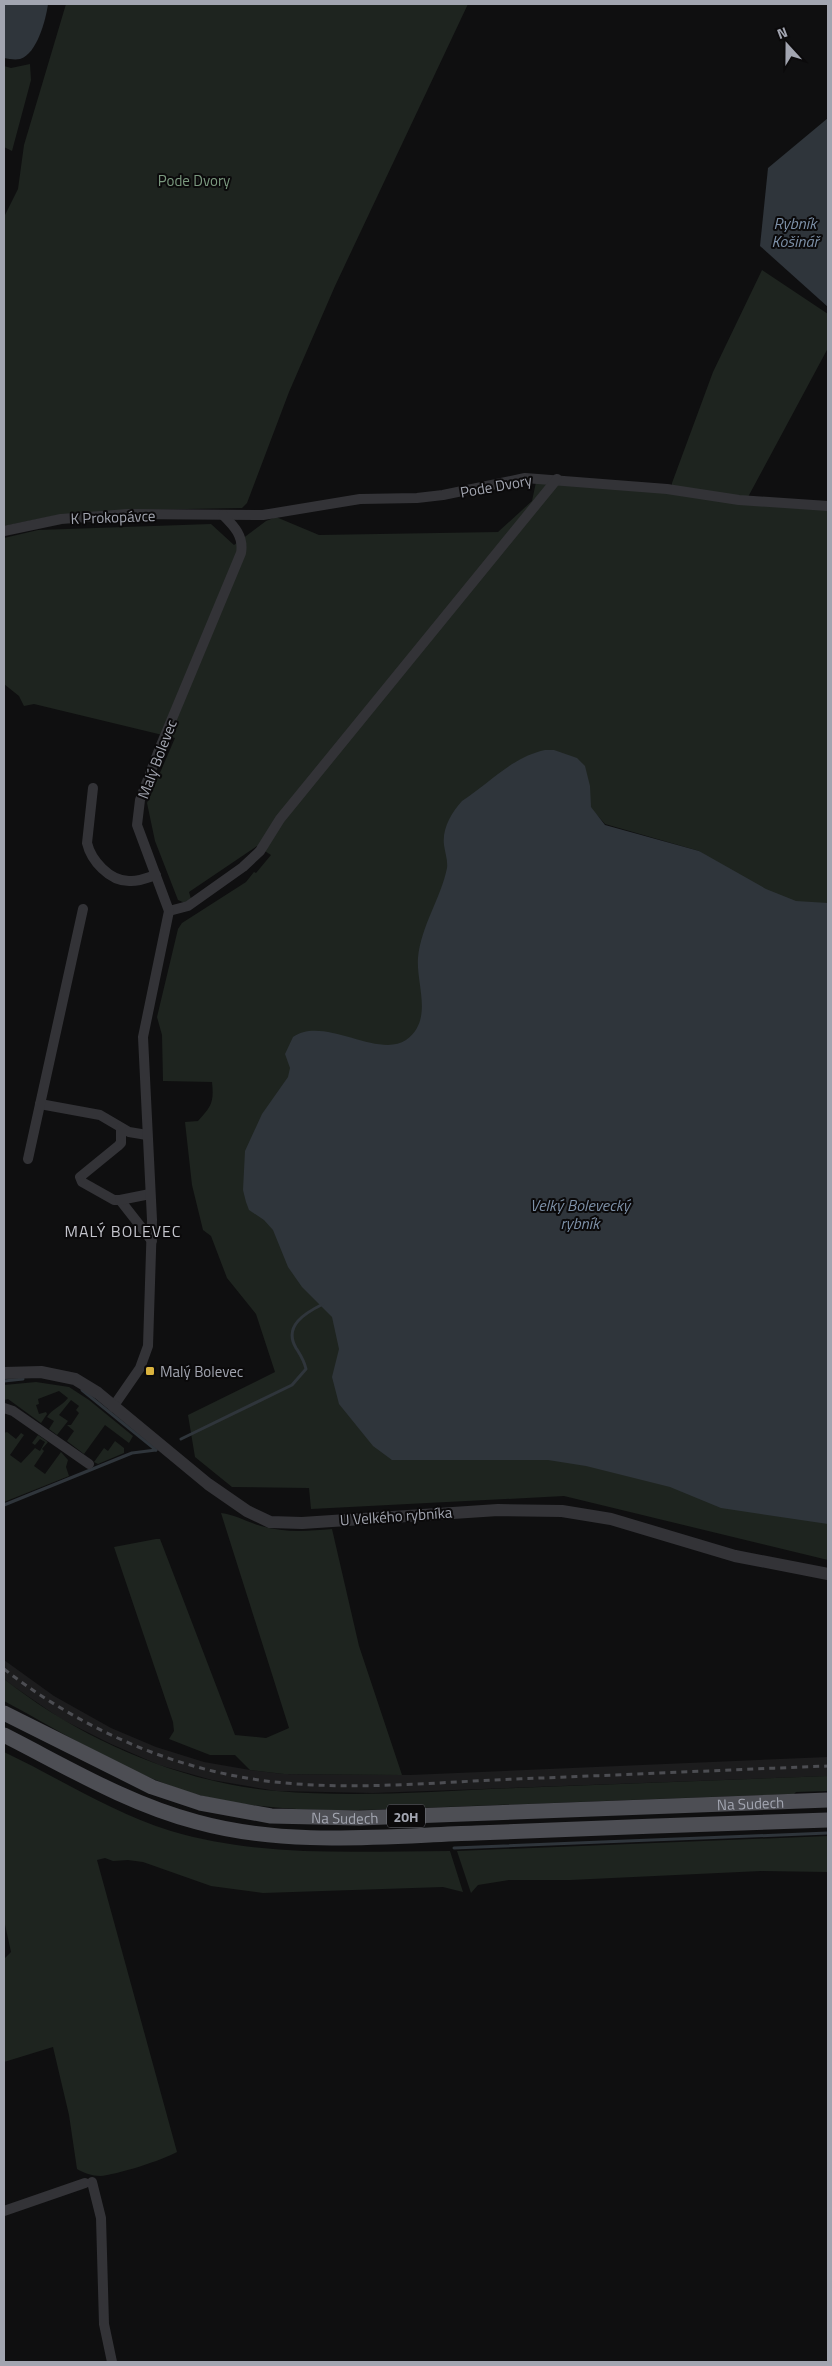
<svg xmlns="http://www.w3.org/2000/svg" width="832" height="2366" viewBox="0 0 832 2366" font-family="'Titillium Web',sans-serif">
  <style>
    .built { fill: #1c1c1d }
    .green { fill: #1e241f }
    .water { fill: #2f353b }
    .lines { fill: none; stroke-linecap: round; stroke-linejoin: round }
    .stream { stroke: #2f353b; stroke-width: 3 }
    .minor { stroke: #333337; stroke-width: 10 }
    .tertiary { stroke: #333337; stroke-width: 12 }
    .primary { stroke: #4d4e54; stroke-width: 15 }
    .rail { stroke: #4c4d52; stroke-width: 3; stroke-dasharray: 6 5; stroke-linecap: butt }
    .poi-dot { fill: #dab33e; stroke: #0b0a0b; stroke-width: 2 }
    .labels { text-anchor: middle; dominant-baseline: central; stroke-width: 4; stroke-linejoin: round; paint-order: stroke }
    .shield { fill: #0b0a0b; stroke: #75767e; stroke-width: 1 }
    .shield-label { font-size: 14px; font-weight: bold; fill: #a2a5b0 }
    .park-label { font-size: 15px; fill: #7b997f; stroke: #0b0a0b }
    .street-label { font-size: 15px; fill: #a2a5b0; stroke: #0b0a0b }
    .poi-label { font-size: 15px; fill: #a2a5b0; stroke: #0b0a0b; text-anchor: start }
    .water-label { font-size: 16px; font-style: italic; fill: #7d90a7; stroke: #0b0a0b }
    .neighbourhood-label { font-size: 16px; letter-spacing: 1px; fill: #c3c4cc; stroke: #0b0a0b }
  </style>
  <rect width="100%" height="100%" fill="#0f0f10"/>
  <polygon class="built" points="4,1660 54,1696 111,1728 156,1747 204,1762 250,1770 284,1774 410,1775 828,1757 828,1776 373,1793 276,1791 212,1780 159,1765 111,1744 61,1719 13,1686 4,1679"/>
  <g class="green">
    <polygon points="66,4 468,4 335,286 289,392 247,503 242,508 133,510 58,515 4,526 4,217 18,189 24,145"/>
    <polygon points="30,64 31,80 12,151 4,147 4,66 11,68"/>
    <path d="M762,270L828,314V348L748,497L828,504V903L811,904L809,935L699,851L605,824L596,814L828,1458V1560L564,1496L311,1509L309,1488L232,1487L195,1457L188,1415L275,1372L256,1314L227,1278L211,1236L203,1230L192,1185L185,1122L198,1121C212,1106 214,1102 212,1082L163,1081L162,1035L157,1017L178,929L182,923L246,882L254,872L256,873L271,855L257,846L189,892L191,899L185,903L178,900L155,841L147,803L175,738L34,704L24,706L19,696L4,684V538L38,530L211,524L234,545L266,521L276,517L319,535L498,532L532,501L536,482L672,487V483L713,372Z"/>
    <path d="M36,1382L69,1387L89,1400L133,1436L129,1443L105,1425L84,1454L67,1441L74,1431L67,1425H71L79,1413L76,1410L79,1406L71,1400L59,1415L68,1421L57,1435L49,1429L54,1421L47,1417C53,1408 61,1407 68,1398L59,1391L38,1399L39,1404L36,1405L39,1414L46,1412L47,1414L41,1423L8,1399L4,1400V1385Z"/>
    <polygon points="7,1432 16,1439 21,1433 24,1435 10,1455 21,1463 35,1448 40,1451 45,1442 40,1439 35,1445 32,1443 38,1435 48,1442 42,1449 44,1451 34,1466 45,1474 61,1452 68,1460 66,1467 69,1476 4,1502 4,1433"/>
    <polygon points="115,1441 124,1448 124,1453 98,1464 94,1462 104,1448 108,1451"/>
    <path d="M221,1513C236,1515 247,1522 261,1526C285,1533 308,1531 332,1529L359,1646L402,1775L284,1774L250,1770L235,1755H210L169,1739L174,1731L173,1722L114,1547L156,1539H160L170,1565L235,1735L266,1738L289,1728Z"/>
    <path d="M4,1679C80,1739 180,1783 277,1791C356,1798 437,1791 516,1788C620,1784 724,1780 828,1776V1791L796,1792L794,1794C687,1798 579,1802 471,1806C379,1809 285,1818 195,1794C132,1776 62,1732 4,1701Z"/>
    <path d="M4,1752C59,1778 112,1813 171,1831C262,1858 356,1851 450,1851L463,1892L443,1887L263,1893L211,1886L143,1862L128,1860L113,1861L105,1858L97,1860L177,2152C163,2160 116,2175 100,2176C92,2176 84,2173 77,2169L69,2115L53,2047L4,2062V1959L11,1952L4,1920Z"/>
    <polygon points="828,1836 828,1872 761,1871 570,1880 509,1880 478,1885 471,1893 457,1851"/>
  </g>
  <g class="water">
    <path d="M4,4H48C46,19 37,54 20,59C15,60 9,59 4,58Z"/>
    <polygon points="828,118 828,307 760,246 768,168"/>
    <path d="M545,750H554L577,758L585,766L590,786L591,807L605,825L699,851L766,889L796,901L828,903V1524L721,1508L670,1487L586,1466L548,1460H392L373,1446L339,1404L332,1377L339,1349L332,1317L302,1287L288,1267L273,1230L264,1220L249,1210L246,1202L243,1190L245,1151L262,1114L288,1077L290,1068L285,1054L293,1037C323,1015 378,1059 406,1040C434,1020 416,985 418,958C421,926 441,898 447,868C448,860 445,853 444,845C442,829 451,813 462,801C490,783 512,757 545,750Z"/>
  </g>
  <g class="lines">
    <g class="stream">
      <polyline points="4,1381 23,1379"/>
      <polyline points="82,1390 156,1450"/>
      <path d="M181,1439L292,1385L306,1369C304,1360 301,1356 296,1348C283,1326 305,1313 323,1304"/>
      <polyline points="4,1505 132,1453 156,1450"/>
      <polyline points="454,1848 828,1833"/>
    </g>
    <g class="minor">
      <polyline points="4,531 61,519 128,514 263,515 360,499 417,498 443,495 525,478 667,489 739,500 828,506"/>
      <path d="M93,788L87,843C91,860 109,881 129,881C138,882 147,878 156,875"/>
      <polyline points="169,911 188,906 243,867 260,851 280,819 557,479"/>
      <polyline points="40,1104 100,1115 129,1132 147,1135"/>
      <polyline points="121,1128 121,1143 118,1146 80,1177 82,1182 114,1200 120,1200 152,1241"/>
      <polyline points="28,1159 83,909"/>
      <polyline points="120,1200 150,1194"/>
      <path d="M113,1407L140,1368L148,1346L152,1220L143,1037L169,911L137,825L140,800L159,750L241,553C244,536 234,526 223,515"/>
      <polyline points="4,1408 13,1411 89,1464"/>
      <polyline points="92,2182 101,2218 104,2324 112,2362"/>
      <polyline points="4,2211 85,2183"/>
    </g>
    <polyline class="tertiary" points="4,1373 41,1372 75,1379 98,1393 208,1484 247,1511 270,1522 302,1523 498,1510 562,1511 611,1519 735,1556 828,1574"/>
    <g class="primary">
      <path id="s1" d="M4,1713L152,1787L200,1803L271,1816L359,1818L828,1800"/>
      <path d="M4,1735C67,1767 128,1804 197,1822C288,1847 383,1836 476,1833C593,1828 711,1824 828,1820"/>
    </g>
    <path class="rail" d="M4,1669C85,1732 183,1774 285,1783C362,1790 440,1782 516,1779C620,1775 724,1770 828,1766"/>
  </g>
  <rect class="poi-dot" x="145" y="1366" width="10" height="10" rx="2.5"/>
  <g class="labels">
    <rect class="shield" x="387" y="1804.5" width="38" height="23" rx="4"/>
    <g class="shield-label">
      <text x="406" y="1816">20H</text>
    </g>
    <g class="park-label">
      <text x="194" y="180">Pode Dvory</text>
    </g>
    <g class="street-label">
      <text transform="translate(496 486) rotate(-10)">Pode Dvory</text>
      <text transform="translate(113 517) rotate(-2)">K Prokopávce</text>
      <text transform="translate(157 759) rotate(-69)">Malý Bolevec</text>
      <text transform="translate(396 1516) rotate(-4)">U Velkého rybníka</text>
      <text stroke="none"><textPath href="#s1" startOffset="768">Na Sudech</textPath></text>
      <text stroke="none"><textPath href="#s1" startOffset="362">Na Sudech</textPath></text>
    </g>
    <g class="poi-label">
      <text x="160" y="1371">Malý Bolevec</text>
    </g>
    <g class="water-label">
      <text x="795" y="223">Rybník<tspan x="795" dy="18">Košinář</tspan></text>
      <text x="580" y="1205">Velký Bolevecký<tspan x="580" dy="18">rybník</tspan></text>
    </g>
    <g class="neighbourhood-label">
      <text x="123" y="1231">MALÝ BOLEVEC</text>
    </g>
  </g>
  <rect width="832" height="2366" fill="none" stroke="#a2a5b0" stroke-width="10"/>
  <g transform="translate(787 45) rotate(339)" stroke="#0b0a0b" stroke-width="4" paint-order="stroke">
  <path d="M0-4L9 19L0 12L-9 19Z" fill="#a2a5b0"/>
  <text y="-8" font-size="14" font-weight="bold" text-anchor="middle" fill="#a2a5b0">N</text>
  </g>
</svg>
